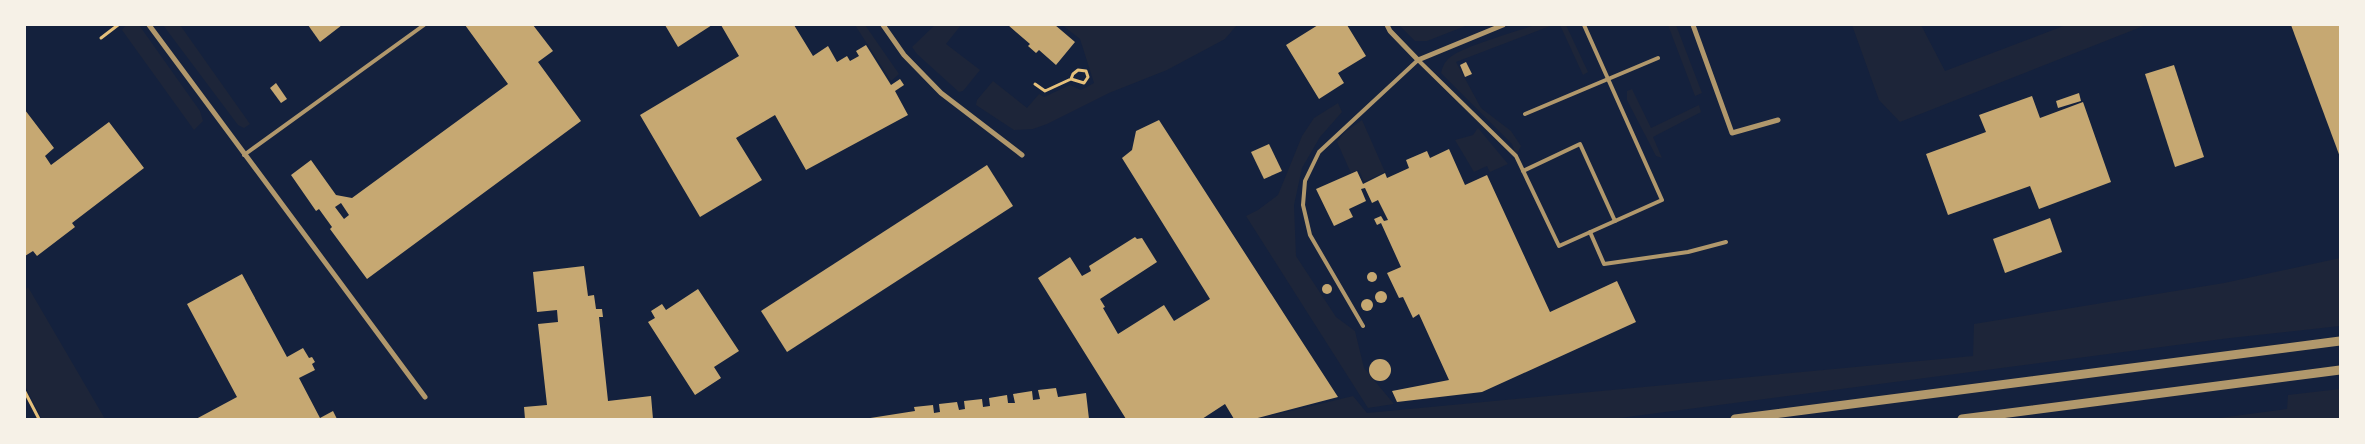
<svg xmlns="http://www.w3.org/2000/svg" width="2365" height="444" viewBox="0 0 2365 444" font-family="'Fira Sans Condensed',sans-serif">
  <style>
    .green { fill: #1d2539 }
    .building { fill: #c6a872; fill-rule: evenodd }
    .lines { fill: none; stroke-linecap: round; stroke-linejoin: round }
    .path { stroke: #e5c07b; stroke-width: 3 }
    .service { stroke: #b1986c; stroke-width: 4 }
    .minor { stroke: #b1986c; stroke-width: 5 }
    .tertiary { stroke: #b1986c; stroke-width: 9 }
  </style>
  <rect width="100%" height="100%" fill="#14213d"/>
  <g class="green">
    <polygon points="126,25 139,25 200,111 203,121 194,130 122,30"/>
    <polygon points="163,25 180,25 250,124 244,128 238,125"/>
    <polygon points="855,25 865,25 899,74 891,81"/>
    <polygon points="935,25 961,25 946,44 980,70 963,91 959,92 917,54 912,47"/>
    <polygon points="1062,25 1237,25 1225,39 1167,70 1109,93 1047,124 1033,129 1014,130 976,105 977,100 993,81 1027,108 1039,94 1044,97 1070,85 1081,90 1094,83 1080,39"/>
    <polygon points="1399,25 1468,25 1427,41 1415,41"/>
    <path d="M1535,25H1553L1456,62L1481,108L1511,131L1521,146L1516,156L1512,144L1441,73C1442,68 1444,63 1448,59C1460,47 1516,32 1535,25Z"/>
    <polygon points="1560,25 1566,25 1588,72 1583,75"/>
    <polygon points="1668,25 1676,25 1702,93 1695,96"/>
    <polygon points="1852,25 1921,25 1945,71 2066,25 2146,25 1900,122 1879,100"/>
    <polygon points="1632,89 1651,128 1699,105 1701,112 1653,137 1662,158 1656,156 1627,100 1627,91"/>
    <polygon points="1338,103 1342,112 1320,137 1302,168 1294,205 1296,256 1336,317 1355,331 1364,368 1394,404 1368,408 1246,216 1258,210 1278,195 1302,136 1314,118"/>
    <polygon points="1362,120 1385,172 1364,182 1359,170 1351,173 1337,142 1345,132"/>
    <polygon points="1478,128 1508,164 1490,172 1487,166 1474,172 1455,140 1473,135"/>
    <polygon points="2340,258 2340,326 2230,338 1612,419 1257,419 1353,396 1367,413 1973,356 1974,324 2224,283"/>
    <polygon points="28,287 105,419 42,419 25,386 25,290"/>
    <polygon points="2340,389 2340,419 2212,419 2287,409 2288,395"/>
  </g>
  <g class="building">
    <polygon points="308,25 342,25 320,42"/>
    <path d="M465,25H533L553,51L538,62L581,121L367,279L330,229L332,227L319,209L316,211L291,175L311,160L336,195L352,198L508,84ZM341,203L349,215L344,219L335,207Z"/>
    <polygon points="665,25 712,25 678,47"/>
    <polygon points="721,25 794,25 813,56 828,46 837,62 847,56 850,61 859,56 856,51 866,45 891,85 900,79 904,85 895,91 908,115 806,170 775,115 736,138 762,180 700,217 640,115 739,56"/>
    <polygon points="1008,25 1055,25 1075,42 1056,65 1039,50 1036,53 1028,46 1030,44"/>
    <polygon points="1318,25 1347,25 1366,56 1338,73 1344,83 1319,99 1286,45"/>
    <polygon points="2291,25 2340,25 2340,157"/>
    <polygon points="1466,62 1472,74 1465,77 1460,65"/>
    <polygon points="2174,65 2204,157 2175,167 2145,74"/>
    <polygon points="276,83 287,99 281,103 270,88"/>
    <polygon points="2079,93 2081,101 2058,108 2056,101"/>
    <polygon points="2032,96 2040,118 2083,102 2111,182 2039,209 2030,186 1948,215 1926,154 1986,132 1979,115"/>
    <polygon points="25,110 54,148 45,156 51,165 109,122 144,168 72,223 75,227 37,256 33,251 25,256"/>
    <polygon points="1159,120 1288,320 1338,397 1254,419 1234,419 1225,404 1202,419 1126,419 1038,278 1070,257 1082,276 1091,271 1089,266 1135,237 1137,239 1142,238 1157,262 1100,299 1105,307 1103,308 1118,334 1164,305 1174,321 1210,299 1122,158 1132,150 1136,131"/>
    <polygon points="1269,144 1282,171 1264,179 1251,152"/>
    <polygon points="1449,149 1465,185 1487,175 1550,312 1617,281 1636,322 1482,392 1397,402 1392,391 1449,380 1419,314 1413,318 1403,297 1399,298 1387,273 1401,267 1381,223 1377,225 1374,219 1381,216 1384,221 1388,220 1378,200 1372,203 1365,188 1361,189 1366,201 1349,209 1353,217 1334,226 1316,189 1357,171 1363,184 1385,173 1387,178 1409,168 1406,160 1427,151 1430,158"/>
    <polygon points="987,165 1013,206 787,352 761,311"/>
    <polygon points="2050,218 2062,252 2005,273 1993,239"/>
    <polygon points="584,266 588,296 594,295 596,309 602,309 603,317 599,317 608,401 651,396 653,419 525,419 524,407 547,405 538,324 558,322 557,310 537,312 533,272"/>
    <circle cx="1372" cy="277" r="5"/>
    <polygon points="242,274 287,357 303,348 309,358 312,357 315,362 312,364 315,370 299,378 320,418 333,411 337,419 196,419 237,397 187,304"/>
    <circle cx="1327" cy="289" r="5"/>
    <polygon points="698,289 739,351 714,367 721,378 695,395 648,322 655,318 651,311 662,304 666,310"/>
    <circle cx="1381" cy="297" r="6"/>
    <circle cx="1367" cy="305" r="6"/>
    <circle cx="1380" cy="370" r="11"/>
    <polygon points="1056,388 1058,397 1086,393 1089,419 864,419 915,411 914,407 933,405 934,413 940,412 939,404 957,402 959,410 965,409 964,401 982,399 983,407 990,406 989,398 1007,395 1008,403 1015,403 1013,394 1032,391 1033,400 1040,399 1038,390"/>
  </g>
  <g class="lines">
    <g class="path">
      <polyline points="101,38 118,25"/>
      <polyline points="1035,84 1045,91 1071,79 1084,83 1088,77 1086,71 1078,70 1073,74 1071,79"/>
      <polyline points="25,392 39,419"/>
    </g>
    <g class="service">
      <polyline points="1525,114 1658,58"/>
      <polyline points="244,155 424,25"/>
      <polyline points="1523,171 1580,144 1615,221"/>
      <polyline points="1590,232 1604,264 1688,252 1726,242"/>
      <polyline points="1363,326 1310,235 1303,205 1305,181 1319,152 1418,60 1516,156 1559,246 1662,200 1584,25"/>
    </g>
    <g class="minor">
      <polyline points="149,25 425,397"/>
      <polyline points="883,25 904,55 941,93 1022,155"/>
      <polyline points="1387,25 1390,31 1418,60 1503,25"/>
      <polyline points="1693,25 1732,133 1778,120"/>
    </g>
    <g class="tertiary">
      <polyline points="1735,419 2340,341"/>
      <polyline points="1962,419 2340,370"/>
    </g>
  </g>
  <rect width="2365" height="444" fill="none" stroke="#f6f1e7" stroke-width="52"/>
</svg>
